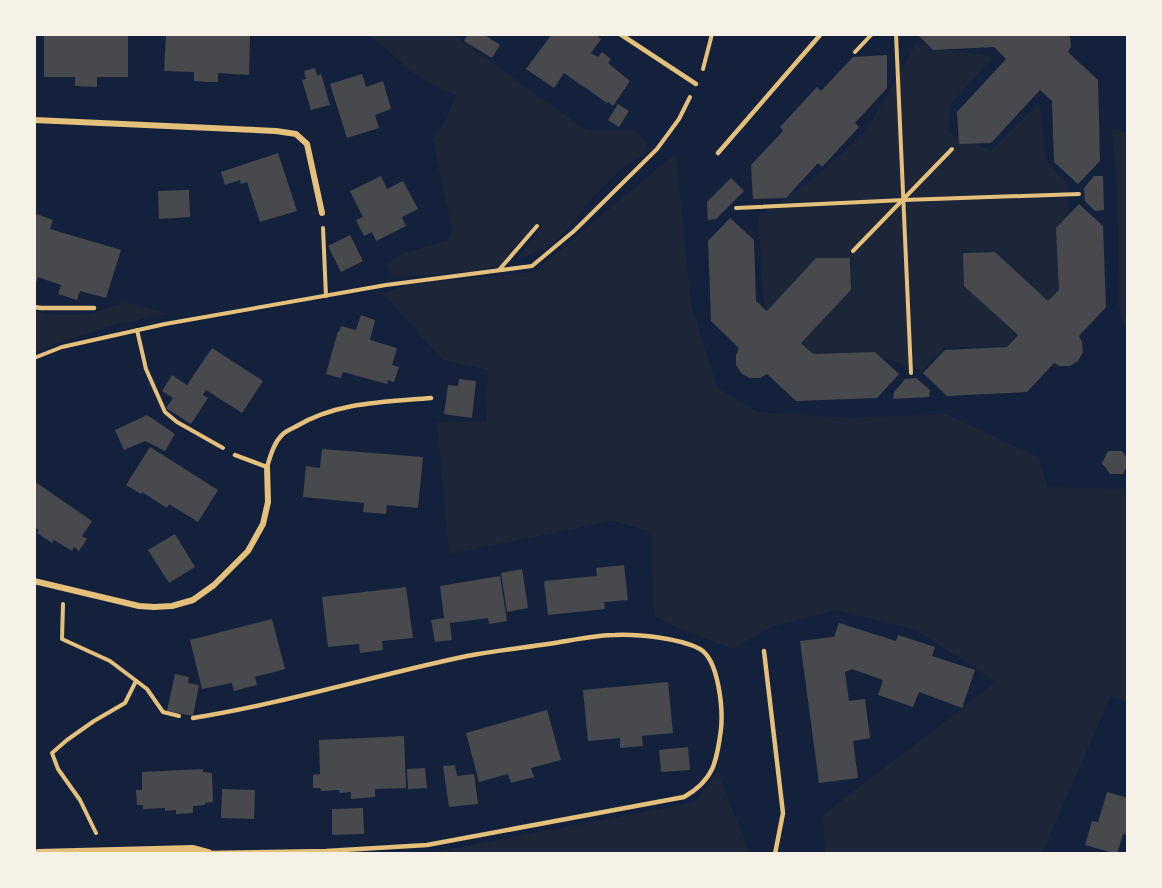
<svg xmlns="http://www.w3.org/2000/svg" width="1162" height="888" viewBox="0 0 1162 888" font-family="'PT Sans Narrow',sans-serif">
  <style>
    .green { fill: #1d2539 }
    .building { fill: #48494c }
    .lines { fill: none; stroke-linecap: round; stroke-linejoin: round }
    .path { stroke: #e5c07b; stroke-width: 4 }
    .service { stroke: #e5c07b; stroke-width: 4.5 }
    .minor { stroke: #e5c07b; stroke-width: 6 }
    .tertiary { stroke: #e5c07b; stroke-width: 10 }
  </style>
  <rect width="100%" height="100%" fill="#14213d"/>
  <g class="green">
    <path d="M368,35H454L583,128L593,130H634L645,141L649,151L622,168L592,198L565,233L547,247L516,260L541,229L537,226L522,239L499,266L477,271L393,277L386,265L399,255L448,240L452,231L433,140L445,121L456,95C438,88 420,79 405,66C393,55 382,44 368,35Z"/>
    <polygon points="916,44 993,57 950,105 949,133 991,151 1039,103 1046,159 1068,185 1068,220 1062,290 1049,302 996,251 963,251 964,285 1017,335 1006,346 944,348 922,371 872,354 811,356 800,343 851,291 852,258 818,258 767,311 763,296 758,217 815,177 866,131"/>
    <polygon points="1112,128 1127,133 1127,334 1119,306 1117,189"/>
    <polygon points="676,153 691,304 717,387 757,412 848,418 946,414 1038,457 1048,487 1127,489 1127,702 1111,696 1042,853 825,853 823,815 996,682 916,630 836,610 771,627 733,649 671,625 654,616 651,532 613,521 449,554 437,422 486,421 488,370 443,360 383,294 406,285 534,272"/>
    <polygon points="125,302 170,314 115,324 101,329 35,351 35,311 56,315 82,315 96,312"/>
    <polygon points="717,771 750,853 430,853 695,802"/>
  </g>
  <g class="building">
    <polygon points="44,34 128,34 128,77 97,77 97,87 75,86 75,77 44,77"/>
    <polygon points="166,34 250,34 249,75 218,73 218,82 206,82 194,81 194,72 164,71"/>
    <polygon points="468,34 483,34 500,45 492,58 464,41"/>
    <polygon points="552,34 595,34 601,39 591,53 598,57 602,52 611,59 608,63 630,81 613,106 608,102 607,103 564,73 554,88 526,69"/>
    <polygon points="917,34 1069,34 1070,37 1071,47 1068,52 1098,80 1100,161 1078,184 1054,162 1052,101 1040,90 991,143 959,144 957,112 1006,59 994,47 933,50"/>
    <polygon points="887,55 887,88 855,123 859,127 822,167 818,163 786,198 753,199 751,165 783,131 780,127 817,87 821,91 853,57"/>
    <polygon points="315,68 317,76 321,74 330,105 311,110 302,80 306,79 304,71"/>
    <polygon points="362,74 366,87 383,81 391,109 375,115 379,128 347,138 330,84"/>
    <polygon points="618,104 629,111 619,127 608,120"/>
    <polygon points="278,153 297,211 260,222 247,182 241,184 240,180 225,185 221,172"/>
    <polygon points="381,176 387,189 403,181 418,209 402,217 406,226 376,241 372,232 364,236 356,220 363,217 350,191"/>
    <polygon points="1094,176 1103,176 1104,210 1095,211 1085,201 1084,188"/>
    <polygon points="731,178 744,191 716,219 708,220 707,202"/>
    <polygon points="189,190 190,217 159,219 158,191"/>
    <polygon points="1079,204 1103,226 1106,307 1079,336 1082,342 1083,352 1078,361 1070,366 1060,366 1054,363 1027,392 947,396 923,373 945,350 1007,347 1018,335 964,286 963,253 995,252 1048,301 1059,290 1056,228"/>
    <polygon points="37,214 53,220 50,229 121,250 106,298 80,291 77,300 58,294 61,285 38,277 34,287 34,221"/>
    <polygon points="730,218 754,240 756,301 767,311 816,258 850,258 851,290 801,343 813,354 875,352 899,374 877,398 796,401 767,374 760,378 750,378 742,374 736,365 736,355 739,348 711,321 708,241"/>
    <polygon points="350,235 363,261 341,272 328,246"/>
    <polygon points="361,315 375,320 370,340 397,348 392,365 399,367 394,382 388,380 387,384 343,372 341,378 326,374 338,331 339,332 341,326 356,330"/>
    <polygon points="212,348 263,381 242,413 206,390 203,395 208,398 191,424 166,408 173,398 162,391 172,375 187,385"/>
    <polygon points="916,378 930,390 929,397 893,399 894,392 905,379"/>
    <polygon points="459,379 476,381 472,418 444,414 448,385 458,386"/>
    <polygon points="147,415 175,434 165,451 145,441 124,450 115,430"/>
    <polygon points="150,447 218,490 198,522 169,504 167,508 142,492 141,494 126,485"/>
    <polygon points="322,449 423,457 418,508 387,505 386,514 363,512 364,503 303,497 306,466 320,468"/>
    <polygon points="1108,451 1122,451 1128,460 1128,464 1123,474 1110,474 1102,463"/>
    <polygon points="34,481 92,521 82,536 87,539 79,551 74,547 72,551 54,540 52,543 37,533 39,530 34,527"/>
    <polygon points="175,534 195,567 169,583 148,550"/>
    <polygon points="624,565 628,600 604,602 605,609 548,615 544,581 597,576 596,568"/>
    <polygon points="522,569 528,608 507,612 501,573"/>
    <polygon points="500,576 507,621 489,624 488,618 450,623 452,640 435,642 431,620 444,618 440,586"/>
    <polygon points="406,587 413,638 382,641 383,650 360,653 359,644 328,647 322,597"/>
    <polygon points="272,619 285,669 255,677 257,685 245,688 234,691 232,683 202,689 190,640"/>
    <polygon points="839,623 896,641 898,635 935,647 932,656 975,670 962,708 919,692 913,707 878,695 883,680 852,669 845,672 849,701 865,699 870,738 853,741 858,778 819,783 800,641 834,637"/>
    <polygon points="175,674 189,677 188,683 199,685 193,716 167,711"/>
    <polygon points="668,682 673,733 642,736 643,746 620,748 620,738 588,741 583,690"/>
    <polygon points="547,710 561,760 531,768 534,777 511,783 508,774 479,782 466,733"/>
    <polygon points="404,736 406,788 375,789 375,797 351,799 351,792 340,793 339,790 321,791 320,788 313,788 313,775 320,774 319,740"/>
    <polygon points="688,747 690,770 661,772 659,750"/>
    <polygon points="455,765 457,776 474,774 478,804 449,807 443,766"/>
    <polygon points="425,768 427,788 408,789 407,769"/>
    <polygon points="203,769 203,772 212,773 213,802 205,803 205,805 193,806 193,813 176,814 176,810 165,811 165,808 143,809 143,805 137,805 136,790 142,790 142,772"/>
    <polygon points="222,789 255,790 254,819 221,818"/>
    <polygon points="1107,792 1128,798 1128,835 1123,834 1117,854 1085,845 1092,821 1098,822"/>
    <polygon points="363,808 364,834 332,835 332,809"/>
  </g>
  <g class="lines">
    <g class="path">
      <polyline points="896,34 911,373"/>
      <polyline points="855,52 872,34"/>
      <polyline points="703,69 712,34"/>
      <polyline points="736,208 904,200 1079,194"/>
      <polyline points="323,228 326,296"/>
      <polyline points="853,251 952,149"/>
      <polyline points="499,270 537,226"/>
      <polyline points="137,330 146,369 165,412 177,422 223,448"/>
      <polyline points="34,358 62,347 165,324 386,285 532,266 574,231 657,149 679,119 690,97"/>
      <polyline points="63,604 62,639 110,661 147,689 163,712 179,716"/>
      <polyline points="96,833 80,800 58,769 52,753 67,740 94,721 125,703 136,681"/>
    </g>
    <g class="service">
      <polyline points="620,34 696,84"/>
      <polyline points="718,153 821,34"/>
      <polyline points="34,307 41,308 94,308"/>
      <path d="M235,455L267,467C270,457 274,442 283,434C286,431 291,429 295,427C336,402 384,402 431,398"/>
      <polyline points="764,651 783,813 775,854"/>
      <path d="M193,718C286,703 376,675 467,656C494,651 521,648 548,644C569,641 594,635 615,635C638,634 680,638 700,649C719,660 723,710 721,729C717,761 714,780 684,797L427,845L326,851L208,853"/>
    </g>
    <g class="minor">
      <polyline points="34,120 276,131 296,134 307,144 322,213"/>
      <polyline points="34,581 139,606 154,607 172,606 193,600 214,585 248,551 263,524 268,502 267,467"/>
    </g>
    <polyline class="tertiary" points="38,854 193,850 208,854"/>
  </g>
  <rect width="1162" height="888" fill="none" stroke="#f6f1e7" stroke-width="72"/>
</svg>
